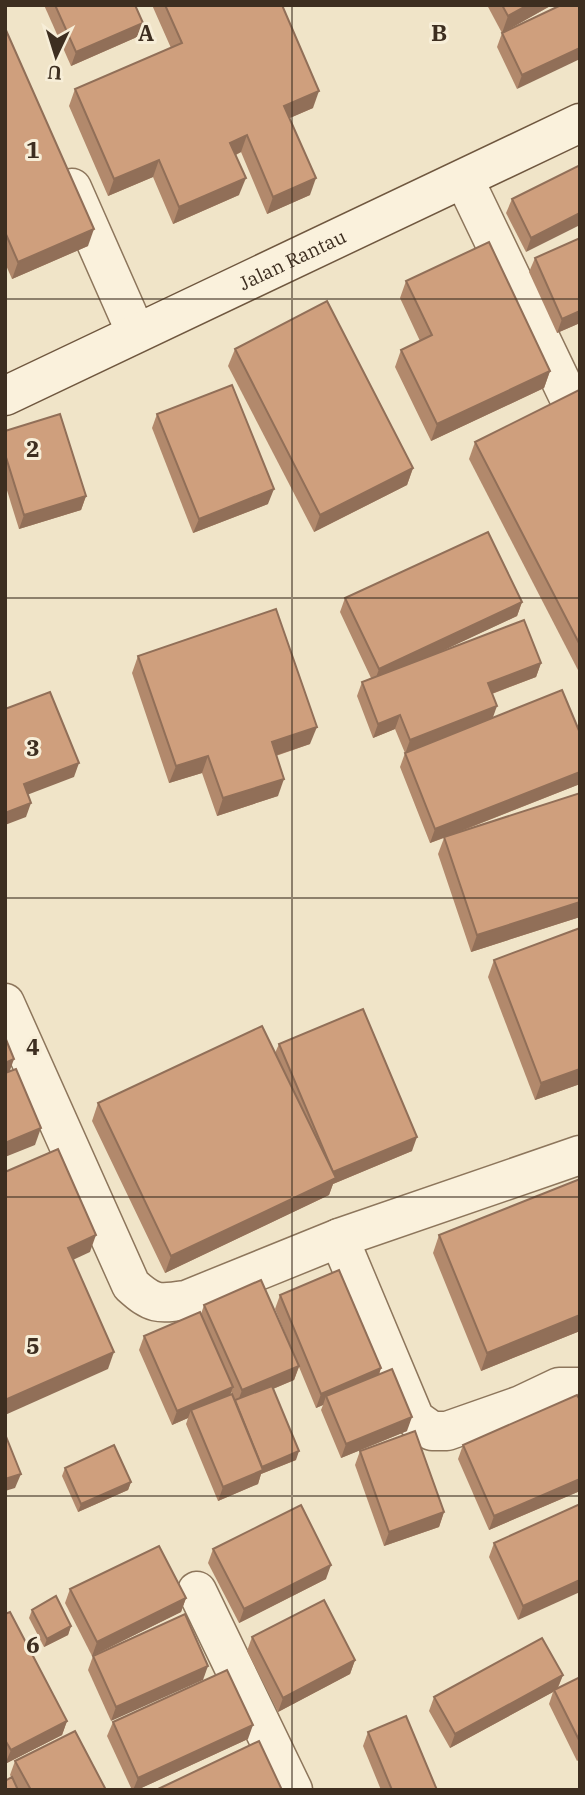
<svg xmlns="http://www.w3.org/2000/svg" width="585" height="1795" viewBox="0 0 585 1795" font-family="'IBM Plex Serif',serif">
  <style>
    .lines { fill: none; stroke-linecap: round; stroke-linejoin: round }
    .minor-casing { stroke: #8d765c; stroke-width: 41 }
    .secondary-casing { stroke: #6f573f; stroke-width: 41 }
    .minor { stroke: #faf1dc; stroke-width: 38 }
    .secondary { stroke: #faf1dc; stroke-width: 38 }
    .wall { fill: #b2896c; fill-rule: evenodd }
    .shaded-wall { fill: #916f58 }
    .building { fill: #cf9f7d; stroke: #916f58; stroke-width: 2 }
    .grid { fill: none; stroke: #3d2e20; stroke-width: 2; stroke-opacity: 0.55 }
    .labels { text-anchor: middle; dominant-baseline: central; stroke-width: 6; stroke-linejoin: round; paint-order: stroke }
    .street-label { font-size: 19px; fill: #3d2e20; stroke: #f7eed8 }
    .grid-label { font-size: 23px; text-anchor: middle; font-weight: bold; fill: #3d2e20; stroke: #f7eed8; stroke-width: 6; stroke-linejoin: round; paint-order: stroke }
  </style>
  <rect width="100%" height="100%" fill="#f0e4c8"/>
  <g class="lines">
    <defs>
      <g id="minor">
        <polyline points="464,179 580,421"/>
        <polyline points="72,188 136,333"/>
        <path d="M5,1003L131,1285C153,1305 158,1304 186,1300L339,1238L580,1155"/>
        <polyline points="339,1238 415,1419 432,1431 447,1431 521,1405 559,1387 580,1387"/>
        <polyline points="197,1591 293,1790"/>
      </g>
      <g id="secondary">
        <path id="s1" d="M5,396L580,123"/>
      </g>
    </defs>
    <use href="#minor" class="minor-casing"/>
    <use href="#secondary" class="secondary-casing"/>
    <use href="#minor" class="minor"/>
    <use href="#secondary" class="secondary"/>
  </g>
  <g class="wall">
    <polygon points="44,5 135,5 137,37 71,66"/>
    <polygon points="152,5 282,5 313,108 290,118 310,195 267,214 241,152 236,155 239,195 173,224 153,177 108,196 69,106 75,89 171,48"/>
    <polygon points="487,5 552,5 502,33"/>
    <polygon points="561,5 517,89 497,47 502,33"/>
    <polygon points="5,28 88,246 12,279 5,263"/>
    <polygon points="580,165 526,252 506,213 512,199"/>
    <polygon points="535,258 580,323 557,333 529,272"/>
    <polygon points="406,281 550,371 544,388 431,441 395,367 401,350 420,341 400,298"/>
    <polygon points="235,349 413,468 407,485 314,532 228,366"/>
    <polygon points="580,392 580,674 469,459 475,442"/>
    <polygon points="157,414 268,504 193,533 152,428"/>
    <polygon points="5,431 86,496 81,510 19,529 5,484"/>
    <polygon points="345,598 522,602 517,616 439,652 541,663 536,677 492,694 492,718 580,733 580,784 449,836 580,793 580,917 471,952 438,854 444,838 430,843 400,767 405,753 395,729 373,738 357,696 362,682 371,678 340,612"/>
    <polygon points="138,656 310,744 276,756 278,796 217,816 202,773 169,783 132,673"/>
    <polygon points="580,928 580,1084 535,1100 488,977 494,960"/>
    <polygon points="279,1044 412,1151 333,1184 329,1195 165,1273 92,1121 98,1103 275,1053"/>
    <polygon points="580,1179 580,1331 481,1371 433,1253 439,1235"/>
    <path d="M280,1295L381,1368L379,1375L407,1431L341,1458L321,1410L323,1405L316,1408L299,1367L294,1380L273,1389L296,1460L261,1474L258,1484L218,1501L186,1424L188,1418L172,1425L139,1350L144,1336L201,1314L204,1305L290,1345L275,1309ZM231,1392L235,1400V1402L230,1395Z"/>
    <polygon points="580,1400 580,1491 489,1530 458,1459 463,1445"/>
    <polygon points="360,1451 444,1512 439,1527 384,1546 355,1465"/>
    <polygon points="65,1468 131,1482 128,1490 78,1512 62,1476"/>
    <polygon points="580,1504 518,1620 489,1557 494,1543"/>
    <polygon points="213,1549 326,1579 239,1623 208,1563"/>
    <polygon points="70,1589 186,1598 181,1612 92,1656 65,1603"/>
    <polygon points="32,1610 71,1626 68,1635 44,1647 29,1618"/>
    <polygon points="5,1614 67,1721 62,1735 5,1764"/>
    <polygon points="185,1614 111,1721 88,1670 93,1656"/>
    <polygon points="252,1637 355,1660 350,1674 278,1712 247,1651"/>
    <polygon points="563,1675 558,1688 580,1677 580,1759 577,1761 549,1704 553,1692 450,1748 429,1711 434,1697"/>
    <polygon points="113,1722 248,1739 137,1790 132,1790 107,1736"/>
    <polygon points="368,1732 437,1790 381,1790 363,1746"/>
    <polygon points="15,1761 106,1790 5,1790 12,1778 10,1775"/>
  </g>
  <g class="shaded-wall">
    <polygon points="528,5 552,5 502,33 508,16"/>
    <polygon points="143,23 137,37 71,66 76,52"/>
    <polygon points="580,48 580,59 517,89 522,75"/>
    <polygon points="319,91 313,108 278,123 284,106"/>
    <polygon points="247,135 241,152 224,160 230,143"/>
    <polygon points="159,160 153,177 108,196 114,179"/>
    <polygon points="246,178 239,195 173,224 179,207"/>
    <polygon points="316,178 310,195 267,214 273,197"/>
    <polygon points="580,213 580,225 526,252 531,238"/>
    <polygon points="94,229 88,246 12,279 18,262"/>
    <polygon points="580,311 580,323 557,333 562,319"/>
    <polygon points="550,371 544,388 431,441 437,424"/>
    <polygon points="413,468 407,485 314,532 320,515"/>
    <polygon points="274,489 268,504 193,533 199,519"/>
    <polygon points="86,496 81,510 19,529 24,515"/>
    <polygon points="522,602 517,616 374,683 379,669"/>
    <polygon points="541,663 536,677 483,697 488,683"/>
    <polygon points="497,706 492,720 405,754 410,740"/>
    <polygon points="400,715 395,729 373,738 378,724"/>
    <polygon points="317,727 310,744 265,759 272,742"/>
    <polygon points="208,756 202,773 169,783 176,766"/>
    <polygon points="79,763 74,777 19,798 24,784"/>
    <polygon points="580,772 580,784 430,843 435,829"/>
    <polygon points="284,779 278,796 217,816 223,798"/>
    <polygon points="31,803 26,817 5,825 5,813"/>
    <polygon points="580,902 580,917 471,952 477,935"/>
    <polygon points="14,1059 8,1076 5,1077 5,1063"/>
    <polygon points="580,1069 580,1084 535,1100 541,1083"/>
    <polygon points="41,1128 35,1145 5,1157 5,1143"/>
    <polygon points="417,1137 412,1151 333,1184 329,1195 165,1273 171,1256 333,1172"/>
    <polygon points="96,1235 90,1252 62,1265 68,1248"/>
    <polygon points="580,1315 580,1331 481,1371 487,1353"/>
    <polygon points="114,1352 108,1369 5,1415 5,1400"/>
    <polygon points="299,1366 294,1380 237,1404 242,1390"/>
    <polygon points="381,1368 376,1382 326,1396 323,1405 316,1408 321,1394"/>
    <polygon points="233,1387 228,1401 191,1410 188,1418 172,1425 177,1411"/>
    <polygon points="412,1417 407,1431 341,1458 346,1444"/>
    <polygon points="299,1451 296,1460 261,1474 258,1484 218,1501 223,1487 262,1467"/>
    <polygon points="21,1474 15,1488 5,1491 5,1479"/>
    <polygon points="580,1479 580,1491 489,1530 494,1516"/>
    <polygon points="131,1482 128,1490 78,1512 81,1504"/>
    <polygon points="444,1512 439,1527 384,1546 389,1532"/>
    <polygon points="331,1565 326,1579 239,1623 244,1609"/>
    <polygon points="580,1580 580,1592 518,1620 523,1606"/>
    <polygon points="186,1598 181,1612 92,1656 97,1642"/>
    <polygon points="71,1626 68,1635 44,1647 47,1639"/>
    <polygon points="355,1660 350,1674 278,1712 283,1698"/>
    <polygon points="208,1666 203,1680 111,1721 116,1707"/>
    <polygon points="563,1675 557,1689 554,1690 553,1692 450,1748 455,1734"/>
    <polygon points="67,1721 62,1735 5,1764 11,1750"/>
    <polygon points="253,1725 248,1739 137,1790 133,1790 138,1778"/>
  </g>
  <g class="building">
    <polygon points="55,5 135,5 143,23 76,52"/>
    <polygon points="165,5 282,5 319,91 284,106 316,178 273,197 247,135 230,143 246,178 179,207 159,160 114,179 75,89 182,43"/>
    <polygon points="502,5 528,5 508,16"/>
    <polygon points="561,5 578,5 580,9 580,48 522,75 502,33"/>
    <polygon points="5,28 94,229 18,262 5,232"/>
    <polygon points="580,165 580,213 531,238 512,199"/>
    <polygon points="580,238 580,311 562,319 535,258"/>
    <polygon points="489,242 550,371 437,424 401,350 432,335 406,281"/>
    <polygon points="327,301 413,468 320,515 235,349"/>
    <polygon points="232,385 274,489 199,519 157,414"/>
    <polygon points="579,390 580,392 580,645 475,442"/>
    <polygon points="60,414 86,496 24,515 5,454 5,431"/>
    <polygon points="488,532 522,602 379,669 345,598"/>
    <polygon points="276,609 317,727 272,742 284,779 223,798 208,756 176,766 138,656"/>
    <polygon points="524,620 541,663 488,683 497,706 410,740 400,715 378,724 362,682"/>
    <polygon points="562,690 580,733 580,772 435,829 405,753"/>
    <polygon points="50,692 79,763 24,784 31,803 5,813 5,709"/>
    <polygon points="580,793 580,902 477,935 444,837"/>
    <polygon points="580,928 580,1069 541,1083 494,960"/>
    <polygon points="363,1009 417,1137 333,1172 279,1044"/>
    <polygon points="262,1026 336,1178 171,1256 98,1103"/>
    <polygon points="5,1037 14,1059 5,1063"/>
    <polygon points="16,1069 41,1128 5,1143 5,1073"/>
    <polygon points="58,1149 96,1235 68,1248 114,1352 5,1400 5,1172"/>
    <polygon points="580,1179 580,1315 487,1353 439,1235"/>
    <polygon points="339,1270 381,1368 321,1394 280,1295"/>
    <polygon points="261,1280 299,1366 242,1390 204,1305"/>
    <polygon points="200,1312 233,1387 177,1411 144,1336"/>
    <polygon points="392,1369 412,1417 346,1444 326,1396"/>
    <polygon points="272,1386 299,1451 262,1467 235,1400"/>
    <polygon points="232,1394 263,1470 223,1487 191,1410"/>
    <polygon points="577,1395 580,1400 580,1479 494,1516 463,1445"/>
    <polygon points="415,1431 444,1512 389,1532 360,1451"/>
    <polygon points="5,1434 21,1474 5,1479"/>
    <polygon points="114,1445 131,1482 81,1504 65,1468"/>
    <polygon points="580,1504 580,1580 523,1606 494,1543"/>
    <polygon points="301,1505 331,1565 244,1609 213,1549"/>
    <polygon points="159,1546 186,1598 97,1642 70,1589"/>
    <polygon points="56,1596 71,1626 47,1639 32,1610"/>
    <polygon points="324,1600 355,1660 283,1698 252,1637"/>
    <polygon points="10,1612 67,1721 11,1750 5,1740 5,1614"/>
    <polygon points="185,1614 208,1666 116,1707 93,1656"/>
    <polygon points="542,1638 563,1675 455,1734 434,1697"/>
    <polygon points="227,1670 253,1725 138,1778 113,1722"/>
    <polygon points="580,1677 580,1742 554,1690"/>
    <polygon points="406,1716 437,1790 392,1790 368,1732"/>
    <polygon points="75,1731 106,1790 31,1790 15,1761"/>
    <polygon points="259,1741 282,1790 156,1790"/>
    <polygon points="12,1777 18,1790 5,1790 5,1781"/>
  </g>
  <path class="grid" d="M292,5V1790M5,299H580M5,598H580M5,898H580M5,1197H580M5,1496H580"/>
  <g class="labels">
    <g class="street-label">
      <text stroke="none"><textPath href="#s1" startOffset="318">Jalan Rantau</textPath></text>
    </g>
  </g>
  <g class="grid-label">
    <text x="146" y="41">A</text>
    <text x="439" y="41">B</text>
    <text x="33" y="158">1</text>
    <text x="33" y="457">2</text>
    <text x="33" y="756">3</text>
    <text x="33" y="1055">4</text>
    <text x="33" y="1354">5</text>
    <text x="33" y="1653">6</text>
  </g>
  <rect width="585" height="1795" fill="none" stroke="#3d2e20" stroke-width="14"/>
  <g transform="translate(56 56) rotate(184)" stroke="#f7eed8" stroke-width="5" paint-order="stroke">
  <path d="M0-5L12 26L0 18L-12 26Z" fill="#3d2e20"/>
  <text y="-10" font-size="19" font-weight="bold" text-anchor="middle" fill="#3d2e20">U</text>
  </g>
</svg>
